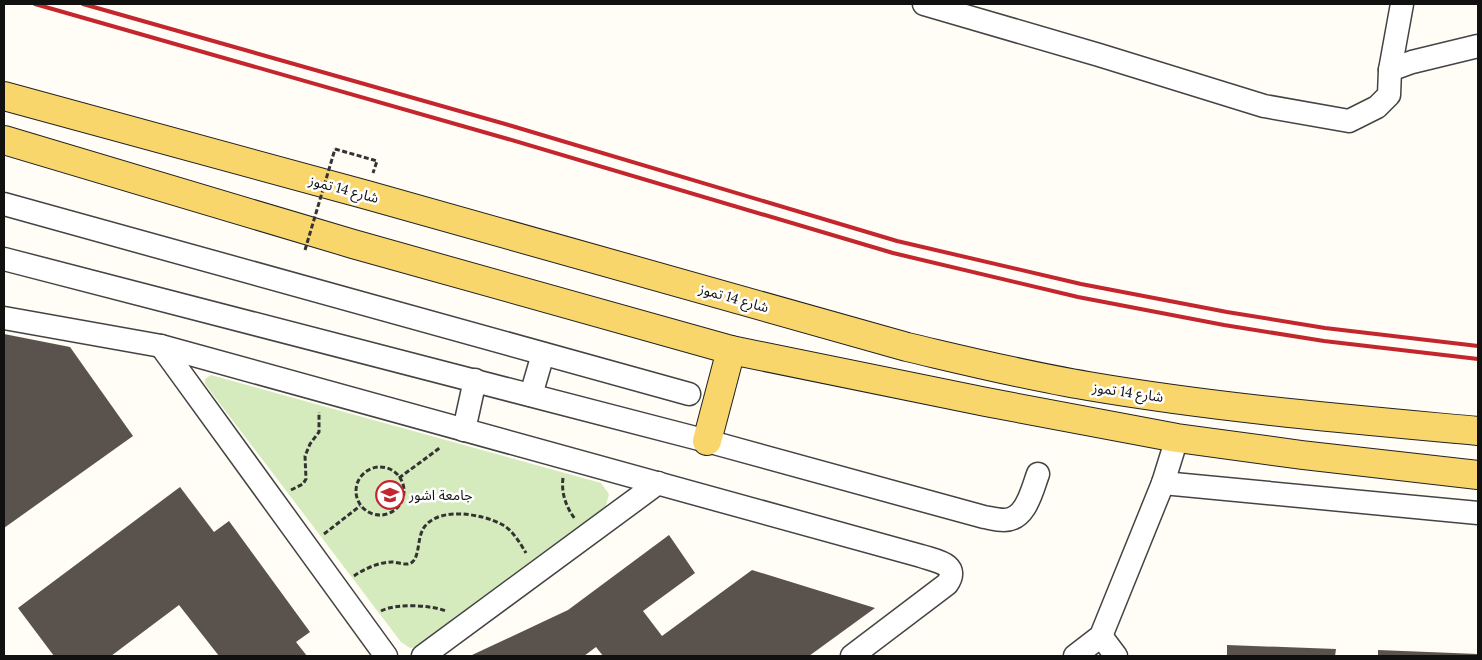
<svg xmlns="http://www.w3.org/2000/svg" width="1482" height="660" viewBox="0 0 1482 660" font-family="Lora,'Noto Sans Arabic',serif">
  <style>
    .grass { fill: #d5ebbd }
    .building { fill: #5a524d }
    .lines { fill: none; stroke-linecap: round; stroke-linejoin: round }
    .minor-casing { stroke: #444; stroke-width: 25 }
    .major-casing { stroke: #222; stroke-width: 30 }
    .path { stroke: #333; stroke-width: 3; stroke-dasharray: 5 2.5; stroke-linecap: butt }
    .minor { stroke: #fff; stroke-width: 22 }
    .major { stroke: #f9d66b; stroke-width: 28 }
    .rail { stroke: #c4262e; stroke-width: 4 }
    .path-bridge { stroke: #333; stroke-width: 3; stroke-dasharray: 5 2.5; stroke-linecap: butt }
    .labels { text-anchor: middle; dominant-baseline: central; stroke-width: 5; stroke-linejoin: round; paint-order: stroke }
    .street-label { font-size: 14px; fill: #111; stroke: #fff }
    .poi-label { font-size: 14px; fill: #111; stroke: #fff; text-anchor: start }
  </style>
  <rect width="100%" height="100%" fill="#fffdf5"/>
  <polygon class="grass" points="211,375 601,483 609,494 605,509 420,647 410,648 401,642 205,384 205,379"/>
  <g class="building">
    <polygon points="4,334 70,347 133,436 4,528"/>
    <polygon points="180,487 214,532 229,521 310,632 296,642 307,656 219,656 179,605 111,656 54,656 18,608"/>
    <polygon points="669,535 695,573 643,611 662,636 752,570 875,608 809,656 603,656 596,647 584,656 472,655 568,610"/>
    <polygon points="1227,645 1336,649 1335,656 1227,656"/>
    <polygon points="1378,650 1478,654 1478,656 1378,656"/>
  </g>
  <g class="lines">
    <defs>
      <g id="minor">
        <polyline points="924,4 1099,55 1264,106 1349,121 1377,107 1389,95 1390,70 1412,62 1478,46"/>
        <polyline points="1390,70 1402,4"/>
        <polyline points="4,204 689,394"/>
        <path d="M4,259L707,441L984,517C990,518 997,520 1004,520C1026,520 1032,490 1038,474"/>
        <path d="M4,318L161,346L921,556C936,561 961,564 947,584L852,656"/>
        <polyline points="161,346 386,656"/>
        <polyline points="531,395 543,354"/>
        <polyline points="464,430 475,380"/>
        <polyline points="1163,483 1478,513"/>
        <polyline points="1101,636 1116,656"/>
        <polyline points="423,656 658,483"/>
        <polyline points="1075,656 1101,636 1163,483 1177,438"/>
      </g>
      <g id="major">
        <path d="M4,96L367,195L907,347C967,361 1027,376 1088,386C1217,408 1348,419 1478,431"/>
        <polyline points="4,140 353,244 731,350 986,402 1177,438 1302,455 1478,475"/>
        <polyline points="707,441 731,350"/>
      </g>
    </defs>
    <use href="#minor" class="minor-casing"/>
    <use href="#major" class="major-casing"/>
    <g class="path">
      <polyline points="335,149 377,161 373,173"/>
      <circle cx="380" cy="491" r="24"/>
      <polyline points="399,478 441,447"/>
      <path d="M563,478C561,493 566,507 575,519"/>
      <polyline points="291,490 303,484 306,479 305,456 310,444 319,432 319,412"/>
      <polyline points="324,534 360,506"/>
      <path d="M354,576C364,569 379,562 392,562C398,562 406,566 411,563C421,557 416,535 426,525C442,507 482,514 501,524C512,529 520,543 526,553"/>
      <path d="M381,611C396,603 431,605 446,611"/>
    </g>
    <use href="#minor" class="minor"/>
    <use href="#major" class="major"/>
    <g class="rail">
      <polyline points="35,4 508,139 893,253 1078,297 1224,325 1324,341 1478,359"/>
      <polyline points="83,4 512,126 897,241 1081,284 1227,312 1325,328 1478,346"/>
    </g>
    <polyline class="path-bridge" points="305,250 335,149"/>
  </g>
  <defs>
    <symbol id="university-ring" viewBox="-11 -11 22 22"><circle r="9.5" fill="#fff" stroke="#c4262e" stroke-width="1.5"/><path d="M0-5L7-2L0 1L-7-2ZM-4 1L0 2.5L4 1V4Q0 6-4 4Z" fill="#c4262e"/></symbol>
  </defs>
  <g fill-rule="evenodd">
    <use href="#university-ring" x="374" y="479" width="32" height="32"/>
  </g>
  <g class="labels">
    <g class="street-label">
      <text transform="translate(344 189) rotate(15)">شارع 14 تموز</text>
      <text transform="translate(734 298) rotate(16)">شارع 14 تموز</text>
      <text transform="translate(1128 392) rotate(8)">شارع 14 تموز</text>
    </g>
    <g class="poi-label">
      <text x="409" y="495">جامعة اشور</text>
    </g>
  </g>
  <rect width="1482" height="660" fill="none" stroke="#111111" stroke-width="10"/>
</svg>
